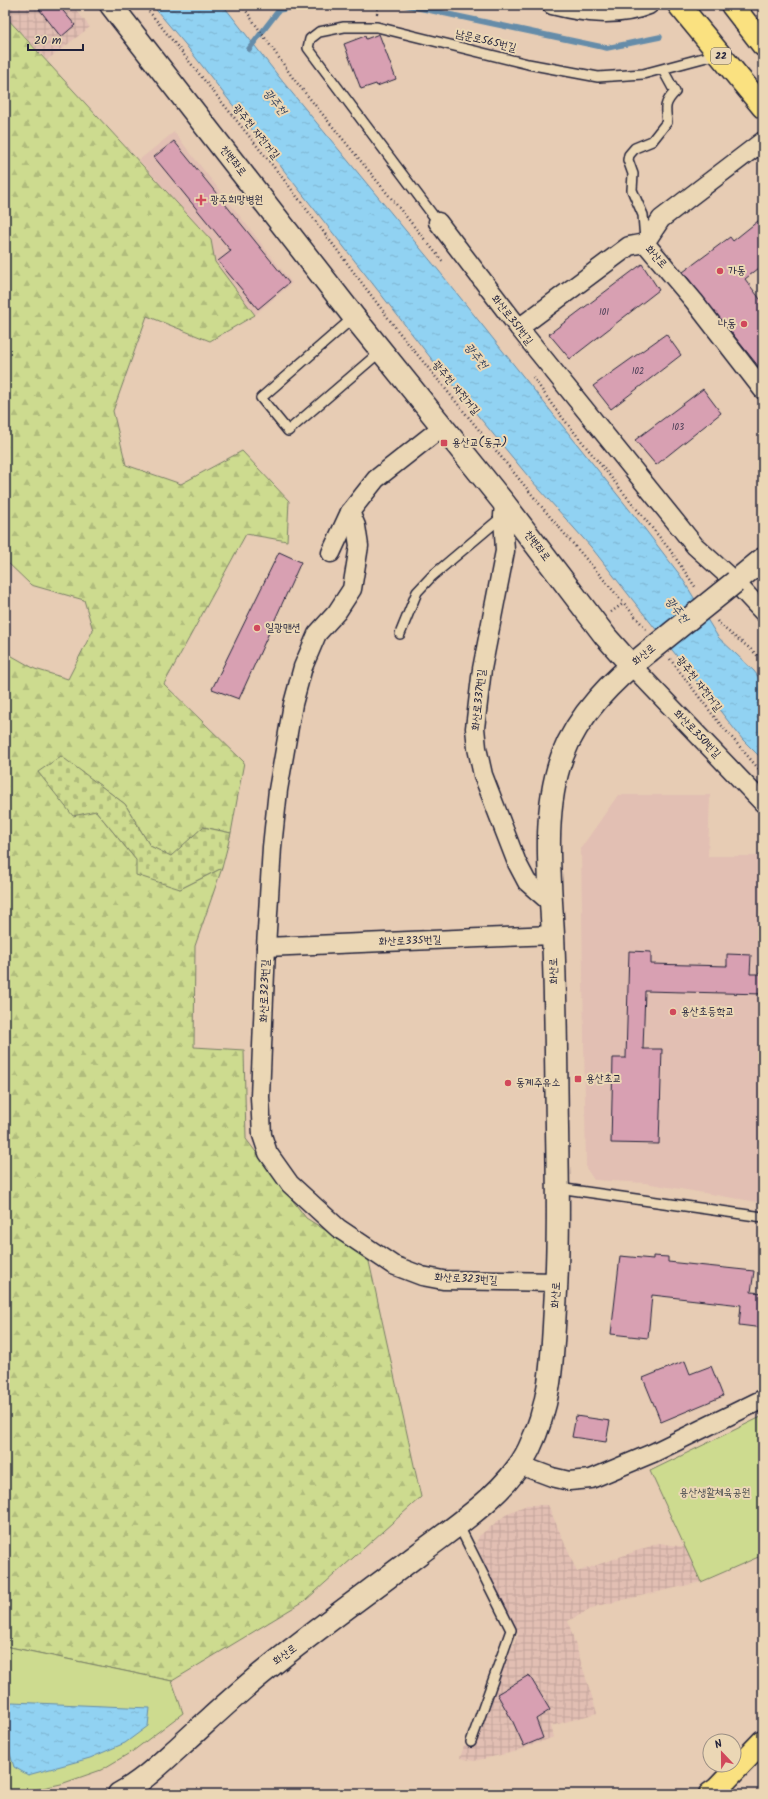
<svg xmlns="http://www.w3.org/2000/svg" width="768" height="1799" viewBox="0 0 768 1799" font-family="Kalam,'Poor Story',sans-serif">
  <style>
    .built { fill: #e2bfb3 }
    .industrial { fill: url(#industrial-grid) }
    .forest { fill: url(#forest-firs); stroke: #787e65 }
    .cemetery { fill: url(#cemetery-stones); stroke: #787e65 }
    .park { fill: #cddb8f; stroke: #787e65 }
    .water { fill: url(#water-ripples); stroke: #658ca9 }
    .lines { fill: none; stroke-linecap: round; stroke-linejoin: round }
    .stream { stroke: #658ca9; stroke-width: 5.5 }
    .building { fill: #d8a0b2; stroke: #22223b }
    .lane-casing { stroke: #22223b; stroke-width: 12 }
    .street-casing { stroke: #22223b; stroke-width: 21 }
    .secondary-casing { stroke: #22223b; stroke-width: 25 }
    .primary-casing { stroke: #22223b; stroke-width: 25 }
    .highway-casing { stroke: #22223b; stroke-width: 25 }
    .path { stroke: #22223b; stroke-width: 2.5; stroke-dasharray: 1 3; stroke-linecap: butt }
    .lane { stroke: #ebd7b5; stroke-width: 9 }
    .street { stroke: #ebd7b5; stroke-width: 18 }
    .secondary { stroke: #ebd7b5; stroke-width: 22 }
    .primary { stroke: #fae180; stroke-width: 22 }
    .highway { stroke: #fae180; stroke-width: 22 }
    .secondary-bridge-casing { stroke: #22223b; stroke-width: 25; stroke-linecap: butt }
    .secondary-bridge { stroke: #ebd7b5; stroke-width: 22 }
    .poi-dot { fill: #d1495b; stroke: #ebd7b5; stroke-width: 1.5 }
    .labels { text-anchor: middle; dominant-baseline: central; stroke-width: 4; stroke-linejoin: round; paint-order: stroke }
    .number-label { font-size: 9px; fill: #504259 }
    .shield { fill: #ebd7b5; stroke: #5e5860; stroke-width: 1 }
    .shield-label { font-size: 10px; font-weight: bold; fill: #22223b }
    .street-label { font-size: 11px; fill: #22223b; stroke: #ebd7b5 }
    .poi-label { font-size: 11px; fill: #22223b; stroke: #ebd7b5; text-anchor: start }
    .park-label { font-size: 11px; fill: #44474c; stroke: #ebd7b5 }
    .water-label { font-size: 12px; font-style: italic; fill: #384560; stroke: #ebd7b5 }
  </style>
  <defs>
    <pattern id="industrial-grid" width="8" height="8" patternUnits="userSpaceOnUse"><rect width="8" height="8" fill="#e2bfb3"/><path d="M0 4h8M4 0v8" fill="none" stroke="#c2a49b"/></pattern>
    <pattern id="forest-firs" width="22" height="20" patternUnits="userSpaceOnUse"><rect width="22" height="20" fill="#cddb8f"/><path d="M5 1l3.5 6h-7zM16 11l3.5 6h-7z" fill="#b0bc7c"/></pattern>
    <pattern id="cemetery-stones" width="16" height="16" patternUnits="userSpaceOnUse"><rect width="16" height="16" fill="#cddb8f"/><path d="M2 7V4a2 2 0 0 1 4 0v3zM10 15v-3a2 2 0 0 1 4 0v3z" fill="#b0bc7c"/></pattern>
    <pattern id="water-ripples" width="26" height="14" patternUnits="userSpaceOnUse"><rect width="26" height="14" fill="#91d2f2"/><path d="M2 4q2-2 4 0t4 0M15 11q2-2 4 0t4 0" fill="none" stroke="#7db4d0"/></pattern>
  </defs>
  <rect width="100%" height="100%" fill="#e7ccb4"/>
  <filter id="ink" filterUnits="userSpaceOnUse"><feTurbulence type="fractalNoise" baseFrequency=".025" numOctaves="2"/><feDisplacementMap in="SourceGraphic" scale="8" xChannelSelector="R" yChannelSelector="G"/><feConvolveMatrix kernelMatrix="1 2 1 2 8 2 1 2 1" color-interpolation-filters="sRGB"/></filter>
  <g filter="url(#ink)">
    <g class="built">
      <polygon points="174,132 292,283 255,315 215,262 211,240 139,160"/>
      <polygon points="618,795 710,795 708,856 763,856 763,1203 645,1183 594,1180 586,1168 581,848"/>
    </g>
    <g class="industrial">
      <polygon points="6,5 72,5 90,27 47,60 5,16"/>
      <polygon points="527,1505 548,1505 577,1572 659,1543 685,1547 701,1582 597,1606 568,1621 597,1713 551,1726 554,1737 514,1752 474,1761 460,1758 464,1746 472,1748 492,1694 518,1634 498,1594 476,1544 479,1536 508,1513"/>
    </g>
    <polygon class="forest" points="5,16 211,240 215,262 255,315 210,341 147,316 113,411 126,465 181,484 242,451 289,501 287,541 246,534 164,684 244,762 231,833 203,827 171,857 150,846 125,804 98,784 96,811 136,860 180,889 222,868 195,946 194,1047 244,1050 246,1139 306,1218 368,1257 421,1497 306,1600 172,1681 5,1646 5,652 35,669 68,679 93,630 84,600 31,585 5,560"/>
    <polygon class="cemetery" points="61,756 125,804 150,846 171,856 203,827 231,833 222,868 180,889 136,875 136,860 96,811 73,816 38,772"/>
    <g class="park">
      <polygon points="763,1416 763,1555 701,1582 650,1471"/>
      <polygon points="5,1646 172,1681 183,1713 133,1751 101,1770 61,1784 15,1794 5,1794"/>
    </g>
    <g class="water">
      <polygon points="152,5 223,5 283,82 439,271 644,528 680,575 718,637 754,671 763,683 763,760 743,740 591,547 532,481 441,371 185,44"/>
      <polygon points="12,1702 150,1708 148,1726 125,1743 90,1758 28,1775 14,1767 5,1738 5,1710"/>
    </g>
    <g class="lines">
      <g class="stream">
        <polyline points="405,5 607,48 660,37"/>
        <polyline points="249,49 279,10 303,5"/>
      </g>
    </g>
    <g class="building">
      <polygon points="36,5 58,5 75,25 61,37"/>
      <polygon points="379,34 396,79 377,86 376,84 361,89 344,44 365,36 366,39"/>
      <polygon points="174,141 289,283 258,309 218,261 231,251 154,157"/>
      <polygon points="763,217 763,265 745,279 763,303 763,372 683,272 730,237 733,241"/>
      <polygon points="642,264 659,290 570,359 549,334"/>
      <polygon points="666,334 681,355 611,409 593,386"/>
      <polygon points="703,389 721,413 656,465 635,440"/>
      <polygon points="279,552 301,562 239,699 212,689"/>
      <polygon points="629,951 651,952 651,964 727,966 727,954 751,955 750,974 763,974 763,994 645,991 643,1049 662,1049 659,1144 611,1143 613,1058 626,1058"/>
      <polygon points="620,1256 653,1259 653,1256 668,1257 668,1262 754,1271 751,1292 763,1293 763,1328 739,1325 741,1305 652,1295 648,1338 611,1334"/>
      <polygon points="685,1361 690,1374 711,1366 723,1396 661,1422 643,1378"/>
      <polygon points="576,1416 610,1421 606,1442 572,1437"/>
      <polygon points="529,1675 550,1710 536,1719 543,1738 524,1746 513,1722 497,1694"/>
    </g>
    <g class="lines">
      <defs>
        <g id="lane">
          <polyline points="438,222 308,48 310,39 319,32 344,27 377,27 528,64 598,77 643,74 718,54"/>
          <path d="M645,240L643,215L632,190L633,174L628,160L629,155L635,148L652,141L667,122C665,108 664,103 675,92L663,70"/>
          <polyline points="354,317 261,398 288,431 381,351"/>
          <polyline points="400,634 417,592 432,576 503,516"/>
          <polyline points="558,1188 763,1217"/>
          <polyline points="458,1524 511,1630 471,1742"/>
        </g>
        <g id="street">
          <path d="M552,5C584,13 617,18 649,5"/>
          <polyline points="438,222 519,328 695,546 735,582 763,612"/>
          <polyline points="645,243 661,219 763,141"/>
          <polyline points="519,328 629,246 645,243 694,301 763,390"/>
          <polyline points="504,503 503,516 505,551 482,669 475,728 477,748 483,775 517,863 527,882 551,903"/>
          <polyline points="350,512 356,526 359,546 352,589 337,612 317,634 303,667 293,704 278,790 272,847 266,947 260,1097 262,1135 268,1153 290,1184 338,1228 393,1265 422,1276 443,1280 557,1282"/>
          <polyline points="331,553 350,512 376,479 442,427"/>
          <polyline points="631,665 763,803"/>
          <polyline points="266,947 553,935"/>
          <polyline points="520,1465 552,1477 569,1481 591,1479 653,1453 763,1399"/>
        </g>
        <g id="secondary">
          <polyline points="111,5 354,317 504,503 606,637 631,665"/>
          <polyline points="735,582 763,559"/>
          <path d="M119,1794C142,1782 160,1764 179,1747C208,1721 236,1694 266,1670C316,1629 369,1592 420,1553C457,1525 509,1491 529,1449C552,1401 552,1359 555,1308C559,1248 558,1188 557,1128C556,1064 556,1000 553,935C550,878 542,812 562,757C578,714 613,680 648,652"/>
        </g>
        <g id="primary">
          <polyline points="679,5 763,107"/>
          <polyline points="732,5 763,45"/>
        </g>
        <polyline id="highway" points="710,1794 717,1789 763,1741"/>
      </defs>
      <use href="#lane" class="lane-casing"/>
      <use href="#street" class="street-casing"/>
      <use href="#secondary" class="secondary-casing"/>
      <use href="#primary" class="primary-casing"/>
      <use href="#highway" class="highway-casing"/>
      <g class="path">
        <polyline points="144,5 289,186 398,331 551,518 646,629"/>
        <polyline points="242,5 293,78 444,263"/>
        <polyline points="377,14 378,5"/>
        <polyline points="533,377 553,406 670,550 696,588"/>
        <polyline points="611,612 624,603"/>
        <path d="M717,621C731,637 751,645 763,663"/>
        <polyline points="670,659 716,719 763,774"/>
      </g>
      <use href="#lane" class="lane"/>
      <use href="#street" class="street"/>
      <use href="#secondary" class="secondary"/>
      <use href="#primary" class="primary"/>
      <use href="#highway" class="highway"/>
      <defs>
        <polyline id="secondary-bridge" points="648,652 735,582"/>
      </defs>
      <use href="#secondary-bridge" class="secondary-bridge-casing"/>
      <use href="#secondary-bridge" class="secondary-bridge"/>
    </g>
  </g>
  <g class="poi-dot">
    <path d="M199 194h4v4h4v4h-4v4h-4v-4h-4v-4h4z"/>
    <circle cx="720" cy="271" r="4"/>
    <circle cx="744" cy="324" r="4"/>
    <rect x="440" y="439" width="8" height="8" rx="2"/>
    <circle cx="257" cy="628" r="4"/>
    <circle cx="673" cy="1012" r="4"/>
    <rect x="574" y="1075" width="8" height="8" rx="2"/>
    <circle cx="508" cy="1083" r="4"/>
  </g>
  <g class="labels">
    <g class="number-label">
      <text x="604" y="312">101</text>
      <text x="638" y="371">102</text>
      <text x="678" y="427">103</text>
    </g>
    <rect class="shield" x="711" y="48" width="20" height="16" rx="3"/>
    <g class="shield-label">
      <text x="721" y="56">22</text>
    </g>
    <g class="street-label">
      <text transform="translate(486 41) rotate(14)">남문로565번길</text>
      <text transform="translate(256 132) rotate(51)">광주천 자전거길</text>
      <text transform="translate(233 161) rotate(52)">천변좌로</text>
      <text transform="translate(656 257) rotate(48)">화산로</text>
      <text transform="translate(512 320) rotate(52)">화산로351번길</text>
      <text transform="translate(456 388) rotate(50)">광주천 자전거길</text>
      <text transform="translate(537 546) rotate(53)">천변좌로</text>
      <text transform="translate(644 655) rotate(-39)">화산로</text>
      <text transform="translate(699 684) rotate(52)">광주천 자전거길</text>
      <text transform="translate(479 700) rotate(-84)">화산로337번길</text>
      <text transform="translate(697 734) rotate(46)">화산로350번길</text>
      <text transform="translate(410 941) rotate(-2)">화산로335번길</text>
      <text transform="translate(554 971) rotate(-91)">화산로</text>
      <text transform="translate(265 991) rotate(-88)">화산로323번길</text>
      <text transform="translate(466 1279) rotate(3)">화산로323번길</text>
      <text transform="translate(556 1295) rotate(-87)">화산로</text>
      <text transform="translate(285 1655) rotate(-36)">화산로</text>
    </g>
    <g class="poi-label">
      <text x="210" y="200">광주희망병원</text>
      <text x="728" y="271">가동</text>
      <text x="736" y="324" text-anchor="end">나동</text>
      <text x="452" y="443">용산교(동구)</text>
      <text x="265" y="628">일광맨션</text>
      <text x="681" y="1012">용산초등학교</text>
      <text x="586" y="1079">용산초교</text>
      <text x="516" y="1083">동계주유소</text>
    </g>
    <g class="park-label">
      <text x="715" y="1493">용산생활체육공원</text>
    </g>
    <g class="water-label">
      <text transform="translate(275 102) rotate(52)">광주천</text>
      <text transform="translate(476 356) rotate(52)">광주천</text>
      <text transform="translate(677 610) rotate(52)">광주천</text>
    </g>
  </g>
  <rect width="768" height="1799" fill="none" stroke="#ebd7b5" stroke-width="20"/>
  <rect x="10" y="10" width="748" height="1779" fill="none" stroke="#22223b" stroke-width="1.5" filter="url(#ink)"/>
  <g transform="translate(722 1753) rotate(338)"><circle r="19" fill="#ebd7b5" stroke="#9b8f84"/>
  <path d="M0-3L7 15L0 10L-7 15Z" fill="#d1495b"/>
  <text y="-6" font-size="11" font-weight="bold" text-anchor="middle" fill="#22223b">N</text>
  </g>
  <path d="M28 44v6h55v-6" fill="none" stroke="#22223b" stroke-width="2"/>
  <text x="34" y="44" font-size="12" fill="#22223b" stroke="#ebd7b5" stroke-width="3" paint-order="stroke">20 m</text>
</svg>
